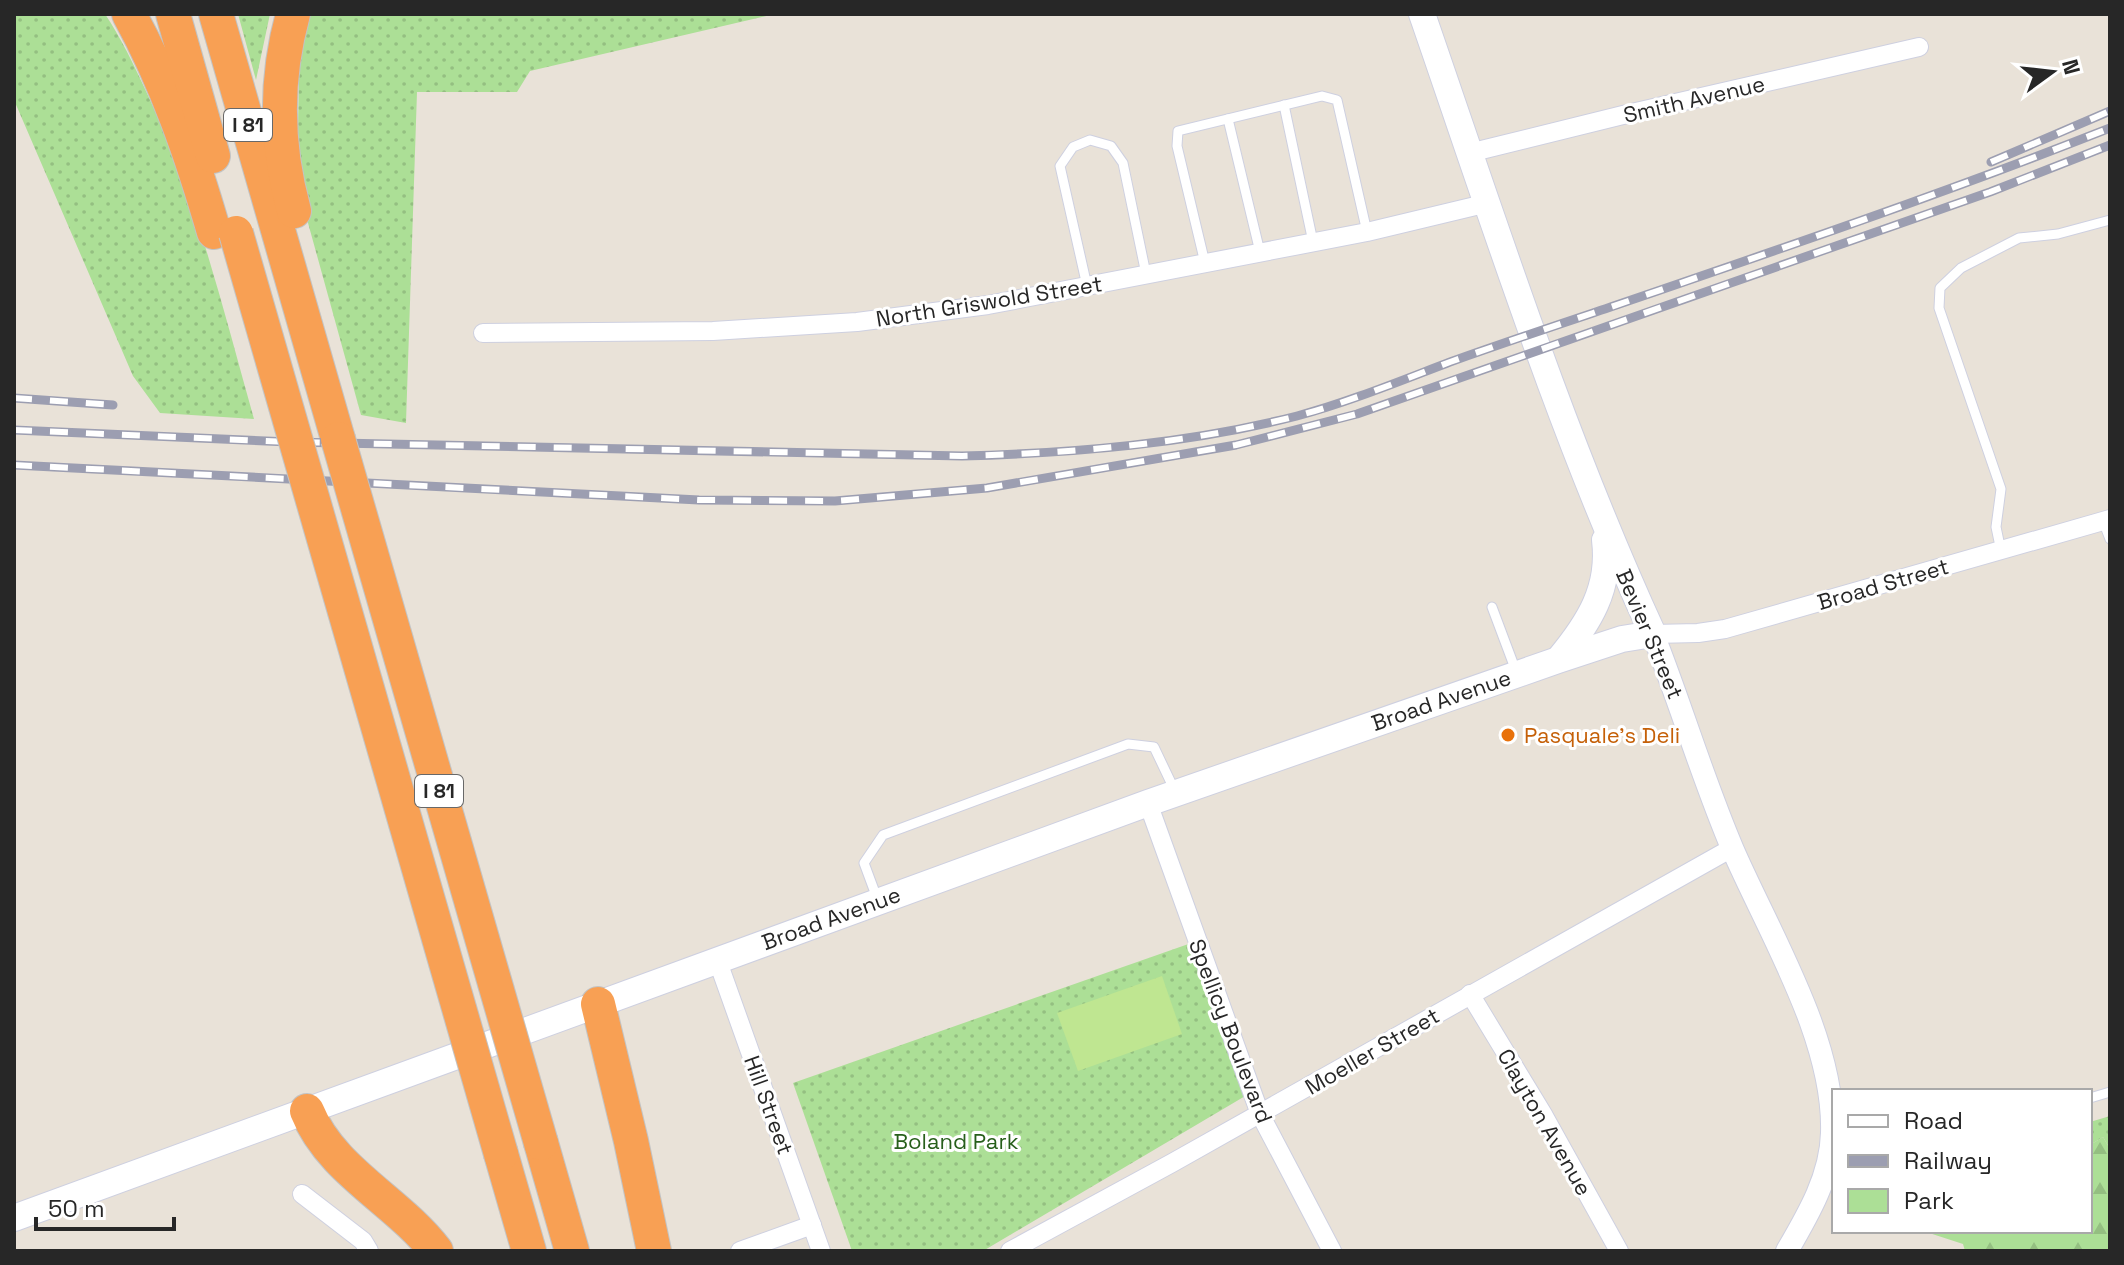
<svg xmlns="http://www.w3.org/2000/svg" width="2124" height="1265" viewBox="0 0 2124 1265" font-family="'Space Grotesk',sans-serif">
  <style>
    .green { fill: url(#green-dots) }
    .forest { fill: url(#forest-firs) }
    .pitch { fill: #bfe691 }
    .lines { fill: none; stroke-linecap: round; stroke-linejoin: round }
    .service-casing { stroke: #ced0e0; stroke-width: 11 }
    .minor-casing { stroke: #ced0e0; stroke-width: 20 }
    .tertiary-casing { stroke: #ced0e0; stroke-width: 24 }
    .secondary-casing { stroke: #ced0e0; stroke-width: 28 }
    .motorway-casing { stroke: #c3c3c3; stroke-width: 36 }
    .service { stroke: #fff; stroke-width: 9 }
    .minor { stroke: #fff; stroke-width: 18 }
    .tertiary { stroke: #fff; stroke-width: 22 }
    .secondary { stroke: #fff; stroke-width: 26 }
    .motorway { stroke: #f8a054; stroke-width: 34 }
    .rail-casing { stroke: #9c9eb1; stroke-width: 9 }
    .rail { stroke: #fff; stroke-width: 6; stroke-dasharray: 18; stroke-linecap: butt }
    .motorway-bridge-casing { stroke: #c3c3c3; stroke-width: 36; stroke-linecap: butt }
    .motorway-bridge { stroke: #f8a054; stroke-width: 34 }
    .food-dot { fill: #e8710a; stroke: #fff; stroke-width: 3 }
    .labels { text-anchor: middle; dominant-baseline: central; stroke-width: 6; stroke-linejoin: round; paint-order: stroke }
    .shield { fill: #fff; stroke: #686868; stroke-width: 2 }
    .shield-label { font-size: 20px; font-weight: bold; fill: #272727 }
    .street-label { font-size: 22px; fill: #272727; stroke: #fff }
    .food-label { font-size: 22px; fill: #c56008; stroke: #fff; text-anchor: start }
    .park-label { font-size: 22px; fill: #275f1b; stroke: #fff }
  </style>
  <defs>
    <pattern id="green-dots" width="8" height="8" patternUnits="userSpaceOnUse" patternTransform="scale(2)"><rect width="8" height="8" fill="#acdf96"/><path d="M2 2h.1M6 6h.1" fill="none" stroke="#94bf81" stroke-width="1.8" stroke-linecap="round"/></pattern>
    <pattern id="forest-firs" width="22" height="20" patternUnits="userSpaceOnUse" patternTransform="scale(2)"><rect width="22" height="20" fill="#acdf96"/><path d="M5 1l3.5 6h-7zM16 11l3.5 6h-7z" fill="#94bf81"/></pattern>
  </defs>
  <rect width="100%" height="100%" fill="#e9e2d8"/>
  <g class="green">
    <path d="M14,14H105C121,38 133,63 145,89C196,196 222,305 254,419L160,413L133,376L14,100Z"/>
    <polygon points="238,14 270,14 256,80"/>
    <polygon points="303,14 775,14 530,71 517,92 417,92 406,423 361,415 297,183 300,20"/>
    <polygon points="1197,941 1252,1092 983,1251 852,1251 793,1083"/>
    <polygon points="2110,1116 2110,1149 2103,1137 2090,1145 2090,1122"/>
  </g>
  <polygon class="forest" points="2103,1137 2110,1149 2110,1251 1965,1251 1963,1244 1923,1231 2090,1231 2090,1145"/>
  <polygon class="pitch" points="1162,976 1182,1034 1078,1071 1057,1013"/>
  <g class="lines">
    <defs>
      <g id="service">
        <polyline points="1284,105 1313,242"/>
        <polyline points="1228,119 1260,252"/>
        <polyline points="1205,263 1177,146 1178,131 1322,96 1337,100 1367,232"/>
        <polyline points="1087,286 1060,166 1073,147 1090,140 1111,146 1123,163 1146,274"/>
        <polyline points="2103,521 2110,539"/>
        <polyline points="2001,551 1996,527 2001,489 1939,308 1940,288 1961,268 2019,238 2058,234 2110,220"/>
        <polyline points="1492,607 1516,671"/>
        <polyline points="877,898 864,863 883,835 1128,744 1154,747 1174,789"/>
        <polyline points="2090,1098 2110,1092"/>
      </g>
      <g id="minor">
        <polyline points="1469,153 1623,115 1919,47"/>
        <polyline points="483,333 713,331 857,322 988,305 1367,232 1488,203"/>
        <polyline points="1653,634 1698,633 1725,629 2110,519"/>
        <polyline points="1148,803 1260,1114 1332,1251"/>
        <polyline points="717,959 821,1251"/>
        <polyline points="1470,994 1544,1116 1619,1251"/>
        <polyline points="302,1194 363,1241 369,1251"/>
        <polyline points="740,1251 812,1225"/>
        <polyline points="1010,1251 1172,1163 1732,848"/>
      </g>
      <path id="tertiary" d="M1653,634C1681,705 1703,780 1733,850C1770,935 1835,1040 1832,1133C1831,1176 1808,1215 1787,1251"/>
      <g id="secondary">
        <path d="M1559,659C1589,623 1611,588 1605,540"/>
        <path d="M14,1218L1148,803L1558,660L1622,639L1653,634C1561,434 1494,222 1422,14"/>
      </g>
      <g id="motorway">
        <path d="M129,14C167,83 192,156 214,232"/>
        <polyline points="173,14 213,156"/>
        <polyline points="216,14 338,439"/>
        <path d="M293,14C275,79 276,146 294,211"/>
        <polyline points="598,1004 631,1141 654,1251"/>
        <path d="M307,1111C331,1171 398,1201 436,1251"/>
        <polyline points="541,1143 572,1251"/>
        <polyline points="501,1154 529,1251"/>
      </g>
    </defs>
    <use href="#service" class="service-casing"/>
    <use href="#minor" class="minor-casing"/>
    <use href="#tertiary" class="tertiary-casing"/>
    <use href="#secondary" class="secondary-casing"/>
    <use href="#motorway" class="motorway-casing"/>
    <use href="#service" class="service"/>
    <use href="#minor" class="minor"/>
    <use href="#tertiary" class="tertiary"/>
    <use href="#secondary" class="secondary"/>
    <use href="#motorway" class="motorway"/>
    <defs>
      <g id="rail">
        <polyline points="1991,162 2110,111"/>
        <polyline points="14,398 113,405"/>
        <path d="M14,430L290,442L962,456C1074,453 1187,444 1297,416C1349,402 1400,381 1450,362C1498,345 1545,329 1593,313C1766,254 1940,195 2110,128"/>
        <polyline points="14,465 699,500 835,501 987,488 1236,445 1357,414 1990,192 2110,145"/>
      </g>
    </defs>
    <use href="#rail" class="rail-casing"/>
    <use href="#rail" class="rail"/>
    <defs>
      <g id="motorway-bridge">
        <polyline points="236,233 501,1154"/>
        <polyline points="338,439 541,1143"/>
      </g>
    </defs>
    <use href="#motorway-bridge" class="motorway-bridge-casing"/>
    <use href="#motorway-bridge" class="motorway-bridge"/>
  </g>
  <circle class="food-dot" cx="1508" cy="735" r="8"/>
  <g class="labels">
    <g class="shield">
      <rect x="224" y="109" width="48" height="32" rx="6"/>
      <rect x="415" y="775" width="48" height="32" rx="6"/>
    </g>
    <g class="shield-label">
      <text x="248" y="125">I 81</text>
      <text x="439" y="791">I 81</text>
    </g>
    <g class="street-label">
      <text transform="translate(1694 99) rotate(-13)">Smith Avenue</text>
      <text transform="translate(989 301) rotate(-9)">North Griswold Street</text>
      <text transform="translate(1883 584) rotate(-16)">Broad Street</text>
      <text transform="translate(1650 634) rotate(67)">Bevier Street</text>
      <text transform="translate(1441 700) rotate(-19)">Broad Avenue</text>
      <text transform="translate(831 918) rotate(-20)">Broad Avenue</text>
      <text transform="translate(1231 1031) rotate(69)">Spellicy Boulevard</text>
      <text transform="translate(1372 1051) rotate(-30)">Moeller Street</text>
      <text transform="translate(769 1105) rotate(70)">Hill Street</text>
      <text transform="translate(1545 1122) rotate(60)">Clayton Avenue</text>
    </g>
    <g class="food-label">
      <text x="1524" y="735">Pasquale's Deli</text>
    </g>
    <g class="park-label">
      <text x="956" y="1141">Boland Park</text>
    </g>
  </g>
  <rect width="2124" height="1265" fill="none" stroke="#272727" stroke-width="32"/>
  <rect x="1832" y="1089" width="260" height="144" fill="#ffffff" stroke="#a9a9a9" stroke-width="2"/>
  <rect x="1848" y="1115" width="40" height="12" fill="#ffffff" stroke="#a9a9a9" stroke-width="2"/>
  <text x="1904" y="1129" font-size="24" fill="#272727">Road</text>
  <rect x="1848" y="1155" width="40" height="12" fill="#9c9eb1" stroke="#a9a9a9" stroke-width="2"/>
  <text x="1904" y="1169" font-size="24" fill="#272727">Railway</text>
  <rect x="1848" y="1189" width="40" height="24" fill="#acdf96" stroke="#a9a9a9" stroke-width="2"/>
  <text x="1904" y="1209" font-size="24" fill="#272727">Park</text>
  <g transform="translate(2052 72) rotate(75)" stroke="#ffffff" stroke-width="6" paint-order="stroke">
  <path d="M0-6L14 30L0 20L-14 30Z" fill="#272727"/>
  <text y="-12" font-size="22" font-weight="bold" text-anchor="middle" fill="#272727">N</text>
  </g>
  <path d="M36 1217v12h138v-12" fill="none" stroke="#272727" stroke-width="4"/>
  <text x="48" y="1217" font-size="24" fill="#272727" stroke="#ffffff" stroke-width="6" paint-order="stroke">50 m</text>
</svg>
